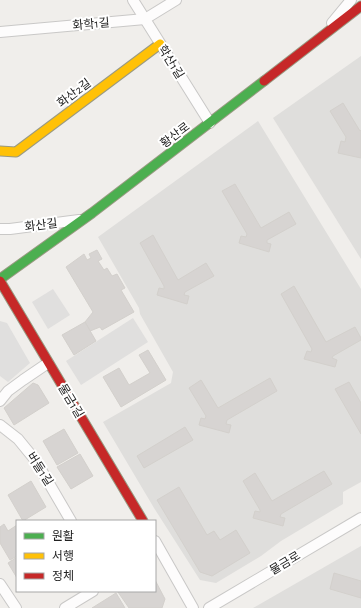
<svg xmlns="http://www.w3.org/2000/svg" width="361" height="608" viewBox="0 0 361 608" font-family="'Alegreya Sans','Noto Sans KR',sans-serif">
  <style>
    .residential { fill: #dfdedc }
    .parking { fill: #e0dfde }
    .building { fill: #d7d4d2; stroke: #d3d0cc }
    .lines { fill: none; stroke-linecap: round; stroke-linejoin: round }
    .street-casing { stroke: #c9c8c7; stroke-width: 12 }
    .fast-casing { stroke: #999a82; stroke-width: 11 }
    .slow-casing { stroke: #999a82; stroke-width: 11 }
    .jam-casing { stroke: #999a82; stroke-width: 11 }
    .street { stroke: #fdfcfc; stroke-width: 10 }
    .fast { stroke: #4caf50; stroke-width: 9 }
    .slow { stroke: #ffc107; stroke-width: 9 }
    .jam { stroke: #c62828; stroke-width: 9 }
    .labels { text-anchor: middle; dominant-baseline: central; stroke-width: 4; stroke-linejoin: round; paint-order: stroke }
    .street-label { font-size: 12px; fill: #222; stroke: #fff }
  </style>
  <rect width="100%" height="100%" fill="#f0eeeb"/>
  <g class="residential">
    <polygon points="361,56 361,259 273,118"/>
    <polygon points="258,121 361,289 361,482 343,492 343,504 281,541 261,556 216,583 200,580 154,508 103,422 171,383 173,372 140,314 139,308 98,237"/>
    <polygon points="361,546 361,608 253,608"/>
  </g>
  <g class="parking">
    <polygon points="53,289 70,315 48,329 32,302"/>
    <polygon points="133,318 148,342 81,385 66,361"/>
    <polygon points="0,321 7,323 30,363 8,382 0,376"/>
  </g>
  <g class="building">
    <polygon points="343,103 360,131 361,130 361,158 338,153 341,141 345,142 346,137 330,111"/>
    <polygon points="235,184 261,228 289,212 296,224 267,240 267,243 271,244 269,252 239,243 241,236 246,237 247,234 222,191"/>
    <polygon points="153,235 178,280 206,263 214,276 185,292 184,295 189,296 187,304 157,295 159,288 164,289 164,286 140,243"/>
    <polygon points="97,250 102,259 98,261 104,270 107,268 112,276 117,274 125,288 121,290 134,312 102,330 100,327 90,331 85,322 93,312 66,267 84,254 87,260 91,258 89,254"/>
    <polygon points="294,286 326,342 355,327 361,338 361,340 333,356 332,358 337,360 335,367 304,359 307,351 311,352 312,349 281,294"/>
    <polygon points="85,322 96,341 74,355 62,335"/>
    <polygon points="148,350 166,380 121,407 103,377 119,368 129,385 150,373 139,355"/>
    <polygon points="270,378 277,391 227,420 226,424 231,425 229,433 199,425 201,418 205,419 206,416 189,388 201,380 218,408"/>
    <polygon points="349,382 361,403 361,434 335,389"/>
    <polygon points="33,383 38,385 49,403 14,425 4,408"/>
    <polygon points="185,427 193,440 144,468 137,456"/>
    <polygon points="64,429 78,453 57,465 43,441"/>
    <polygon points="80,454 93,476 71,489 57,467"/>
    <polygon points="324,471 332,484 281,514 280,517 285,518 283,526 253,518 255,511 260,512 260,510 243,481 255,473 272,501"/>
    <polygon points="31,481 46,507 23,521 8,495"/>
    <polygon points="179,487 207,535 214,531 220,540 236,530 250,553 212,576 200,572 157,500"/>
    <polygon points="4,524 8,531 17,525 17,556 10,560 0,543 0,527"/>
    <polygon points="17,557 17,578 8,563"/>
    <polygon points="334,573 361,581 361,598 330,589"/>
    <polygon points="155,580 165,599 162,608 129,608 118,592 120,591 155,591"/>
    <polygon points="116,593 125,608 92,608"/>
  </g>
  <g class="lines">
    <defs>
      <g id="street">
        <polyline points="133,0 210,123"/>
        <polyline points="332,23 351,0"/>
        <polyline points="0,32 145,19 176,0"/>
        <polyline points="0,229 10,229 79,220"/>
        <polyline points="0,401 8,391 23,380 48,363"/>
        <polyline points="0,425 18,439 36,461 71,521"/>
        <polyline points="155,541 193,608"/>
        <polyline points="0,584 16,608"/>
        <polyline points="65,608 93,591"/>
        <polyline points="209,608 361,518"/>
      </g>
      <polyline id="fast" points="0,279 92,213 264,81"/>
      <polyline id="slow" points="0,151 16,152 160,44"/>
      <g id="jam">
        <polyline points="264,81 361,6"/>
        <polyline points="0,281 143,521"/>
      </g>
    </defs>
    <use href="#street" class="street-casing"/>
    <use href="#fast" class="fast-casing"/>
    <use href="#slow" class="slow-casing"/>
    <use href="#jam" class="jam-casing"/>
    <use href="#street" class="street"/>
    <use href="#fast" class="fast"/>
    <use href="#slow" class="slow"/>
    <use href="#jam" class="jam"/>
  </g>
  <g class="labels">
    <g class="street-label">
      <text transform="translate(91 24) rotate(-5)">화학1길</text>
      <text transform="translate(171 62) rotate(58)">학산1길</text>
      <text transform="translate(74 93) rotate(-37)">화산2길</text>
      <text transform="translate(175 135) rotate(-37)">황산로</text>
      <text transform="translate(41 225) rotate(-7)">화산길</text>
      <text transform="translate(71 401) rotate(59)">물금1길</text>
      <text transform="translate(40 469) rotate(57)">버들1길</text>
      <text transform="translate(285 563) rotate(-31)">물금로</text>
    </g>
  </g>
  <rect x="16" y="520" width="140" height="72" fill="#ffffff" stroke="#a7a7a7"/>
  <rect x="24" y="533" width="20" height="6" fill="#4caf50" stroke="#a7a7a7"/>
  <text x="52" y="540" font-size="12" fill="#222222">원활</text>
  <rect x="24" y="553" width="20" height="6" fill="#ffc107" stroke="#a7a7a7"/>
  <text x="52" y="560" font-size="12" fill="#222222">서행</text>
  <rect x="24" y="573" width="20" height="6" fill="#c62828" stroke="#a7a7a7"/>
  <text x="52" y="580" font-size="12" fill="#222222">정체</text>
</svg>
